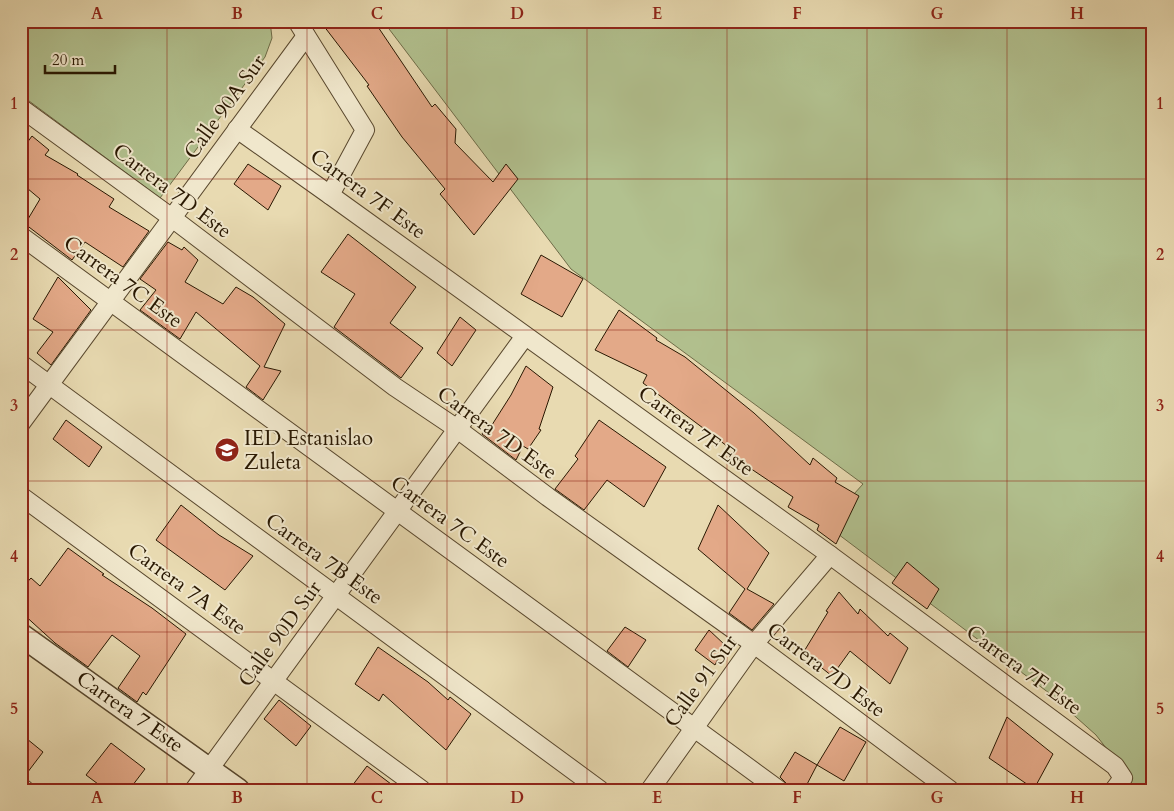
<svg xmlns="http://www.w3.org/2000/svg" width="1174" height="811" viewBox="0 0 1174 811" font-family="Cardo,serif">
  <style>
    .green { fill: #b2c18f; stroke: #6e6c48 }
    .building { fill: #e3a988; stroke: #291802 }
    .lines { fill: none; stroke-linecap: round; stroke-linejoin: round }
    .minor-casing { stroke: #59482e; stroke-width: 20 }
    .tertiary-casing { stroke: #59482e; stroke-width: 25 }
    .minor { stroke: #f0e7cc; stroke-width: 18 }
    .tertiary { stroke: #f0e7cc; stroke-width: 22 }
    .grid { fill: none; stroke: #8f2418; stroke-width: 1; stroke-opacity: 0.55 }
    .labels { text-anchor: middle; dominant-baseline: central; stroke-width: 4; stroke-linejoin: round; paint-order: stroke }
    .street-label { font-size: 21px; fill: #291802; stroke: #f0e7cc }
    .poi-label { font-size: 21px; fill: #291802; stroke: #f0e7cc; text-anchor: start }
    .neatline { fill: none; stroke: #8f2418; stroke-width: 2 }
    .grid-label { font-size: 16px; text-anchor: middle; font-weight: bold; fill: #8f2418 }
  </style>
  <rect width="100%" height="100%" fill="#e8dab1"/>
  <filter id="stains"><feTurbulence type="fractalNoise" baseFrequency=".004" numOctaves="4"/><feColorMatrix values="0 0 0 0 .2 0 0 0 0 .09 0 0 0 0 .02 0 0 0 .5 -.17"/></filter>
  <radialGradient id="worn" r=".72"><stop offset=".6" stop-color="#630" stop-opacity="0"/><stop offset="1" stop-color="#630" stop-opacity=".3"/></radialGradient>
  <g class="green">
    <polygon points="21,21 270,21 272,38 265,57 160,198 21,95"/>
    <polygon points="383,21 1153,21 1153,790 1125,790 1131,780 1096,735 1049,693 826,525 863,484 571,269"/>
  </g>
  <g class="building">
    <polygon points="320,21 374,21 432,107 435,104 456,129 455,143 493,182 506,164 518,179 474,235 440,194 445,189 402,137 367,86 369,85"/>
    <polygon points="32,136 49,150 45,155 78,174 77,175 114,199 109,207 149,231 123,267 85,242 72,260 25,224 40,199 21,183 21,151"/>
    <polygon points="248,164 281,186 268,210 234,184"/>
    <polygon points="348,234 416,287 390,323 423,348 401,378 334,327 355,294 321,272"/>
    <polygon points="168,242 182,250 184,247 198,260 185,282 223,304 236,287 253,297 285,324 264,367 281,371 263,400 246,387 260,366 196,312 180,339 140,310 156,290 140,279"/>
    <polygon points="541,255 583,279 562,317 521,294"/>
    <polygon points="58,277 91,310 51,365 37,353 53,332 33,319"/>
    <polygon points="619,310 657,338 656,340 685,357 754,413 810,465 813,458 837,478 835,482 859,496 836,544 817,530 819,525 788,507 793,497 732,456 735,452 643,383 647,375 595,350"/>
    <polygon points="460,317 476,330 452,366 437,353"/>
    <polygon points="526,366 553,387 539,429 541,430 528,449 523,446 516,460 482,434 487,425 490,428 511,395"/>
    <polygon points="66,420 102,447 89,467 53,439"/>
    <polygon points="599,420 666,467 644,507 607,480 584,510 555,489 578,459 575,456"/>
    <polygon points="181,505 219,535 253,556 225,590 156,540"/>
    <polygon points="718,505 769,553 747,589 774,604 752,630 729,613 745,589 698,549"/>
    <polygon points="68,548 104,574 102,575 152,608 186,634 146,695 143,692 137,702 118,688 140,656 112,635 88,667 55,643 21,612 21,589 31,578 40,586"/>
    <polygon points="907,562 939,589 927,609 892,583"/>
    <polygon points="839,592 858,614 860,609 888,636 890,633 908,648 890,684 850,651 832,676 803,653 828,612 826,611"/>
    <polygon points="625,627 646,640 628,667 607,651"/>
    <polygon points="709,630 725,645 715,665 695,650"/>
    <polygon points="378,647 428,682 448,700 450,697 471,714 446,750 383,694 379,701 355,684"/>
    <polygon points="279,700 311,726 296,746 264,719"/>
    <polygon points="1007,717 1053,754 1034,789 989,758"/>
    <polygon points="840,727 866,742 844,781 817,765"/>
    <polygon points="21,734 43,752 24,777 21,777"/>
    <polygon points="111,743 145,769 129,790 106,790 86,775"/>
    <polygon points="795,752 817,765 804,790 793,790 780,777"/>
    <polygon points="367,766 399,790 349,790"/>
  </g>
  <g class="lines">
    <defs>
      <g id="minor">
        <polyline points="297,21 365,130 330,195"/>
        <polyline points="21,108 172,218 395,387 456,428 548,497 754,644 950,790"/>
        <polyline points="237,129 330,195 830,555 1115,766 1123,778 1114,790"/>
        <polyline points="21,236 779,790"/>
        <polyline points="21,364 600,790"/>
        <polyline points="21,423 306,36"/>
        <polyline points="21,496 422,790"/>
        <polyline points="21,787 25,790"/>
        <polyline points="194,790 525,336"/>
        <polyline points="650,790 754,644 830,555"/>
      </g>
      <polyline id="tertiary" points="21,635 238,790"/>
    </defs>
    <use href="#minor" class="minor-casing"/>
    <use href="#tertiary" class="tertiary-casing"/>
    <use href="#minor" class="minor"/>
    <use href="#tertiary" class="tertiary"/>
  </g>
  <path class="grid" d="M167,21V790M307,21V790M447,21V790M587,21V790M727,21V790M867,21V790M1007,21V790M21,179H1153M21,330H1153M21,481H1153M21,632H1153"/>
  <defs>
    <symbol id="school-disc" viewBox="-11 -11 22 22"><circle r="9.5" fill="#8f2418" stroke="#f0e7cc"/><path d="M0-5L7-2L0 1L-7-2ZM-4 1L0 2.5L4 1V4Q0 6-4 4Z" fill="#fff"/></symbol>
  </defs>
  <g fill-rule="evenodd">
    <use href="#school-disc" x="213" y="436" width="28" height="28"/>
  </g>
  <g class="labels">
    <g class="street-label">
      <text transform="translate(225 107) rotate(-54)">Calle 90A Sur</text>
      <text transform="translate(172 191) rotate(37)">Carrera 7D Este</text>
      <text transform="translate(368 194) rotate(36)">Carrera 7F Este</text>
      <text transform="translate(123 282) rotate(36)">Carrera 7C Este</text>
      <text transform="translate(696 431) rotate(36)">Carrera 7F Este</text>
      <text transform="translate(497 433) rotate(36)">Carrera 7D Este</text>
      <text transform="translate(450 522) rotate(36)">Carrera 7C Este</text>
      <text transform="translate(324 559) rotate(36)">Carrera 7B Este</text>
      <text transform="translate(187 589) rotate(36)">Carrera 7A Este</text>
      <text transform="translate(280 634) rotate(-54)">Calle 90D Sur</text>
      <text transform="translate(826 670) rotate(37)">Carrera 7D Este</text>
      <text transform="translate(1024 670) rotate(36)">Carrera 7F Este</text>
      <text transform="translate(701 681) rotate(-54)">Calle 91 Sur</text>
      <text transform="translate(130 712) rotate(35)">Carrera 7 Este</text>
    </g>
    <g class="poi-label">
      <text x="244" y="438">IED Estanislao<tspan x="244" dy="24">Zuleta</tspan></text>
    </g>
  </g>
  <rect width="1174" height="811" fill="none" stroke="#e8dab1" stroke-width="55"/>
  <path d="M45 65v8h70v-8" fill="none" stroke="#291802" stroke-width="2.5"/>
  <text x="52" y="65" font-size="15" fill="#291802" stroke="#f0e7cc" stroke-width="4" paint-order="stroke">20 m</text>
  <rect x="28" y="28" width="1118" height="756" class="neatline"/>
  <g class="grid-label">
    <text x="97" y="19">A</text>
    <text x="237" y="19">B</text>
    <text x="377" y="19">C</text>
    <text x="517" y="19">D</text>
    <text x="657" y="19">E</text>
    <text x="797" y="19">F</text>
    <text x="937" y="19">G</text>
    <text x="1077" y="19">H</text>
    <text x="14" y="109">1</text>
    <text x="1160" y="109">1</text>
    <text x="14" y="260">2</text>
    <text x="1160" y="260">2</text>
    <text x="14" y="411">3</text>
    <text x="1160" y="411">3</text>
    <text x="14" y="562">4</text>
    <text x="1160" y="562">4</text>
    <text x="14" y="714">5</text>
    <text x="1160" y="714">5</text>
    <text x="97" y="803">A</text>
    <text x="237" y="803">B</text>
    <text x="377" y="803">C</text>
    <text x="517" y="803">D</text>
    <text x="657" y="803">E</text>
    <text x="797" y="803">F</text>
    <text x="937" y="803">G</text>
    <text x="1077" y="803">H</text>
  </g>
  <rect width="100%" height="100%" filter="url(#stains)"/>
  <rect width="100%" height="100%" fill="url(#worn)"/>
</svg>
